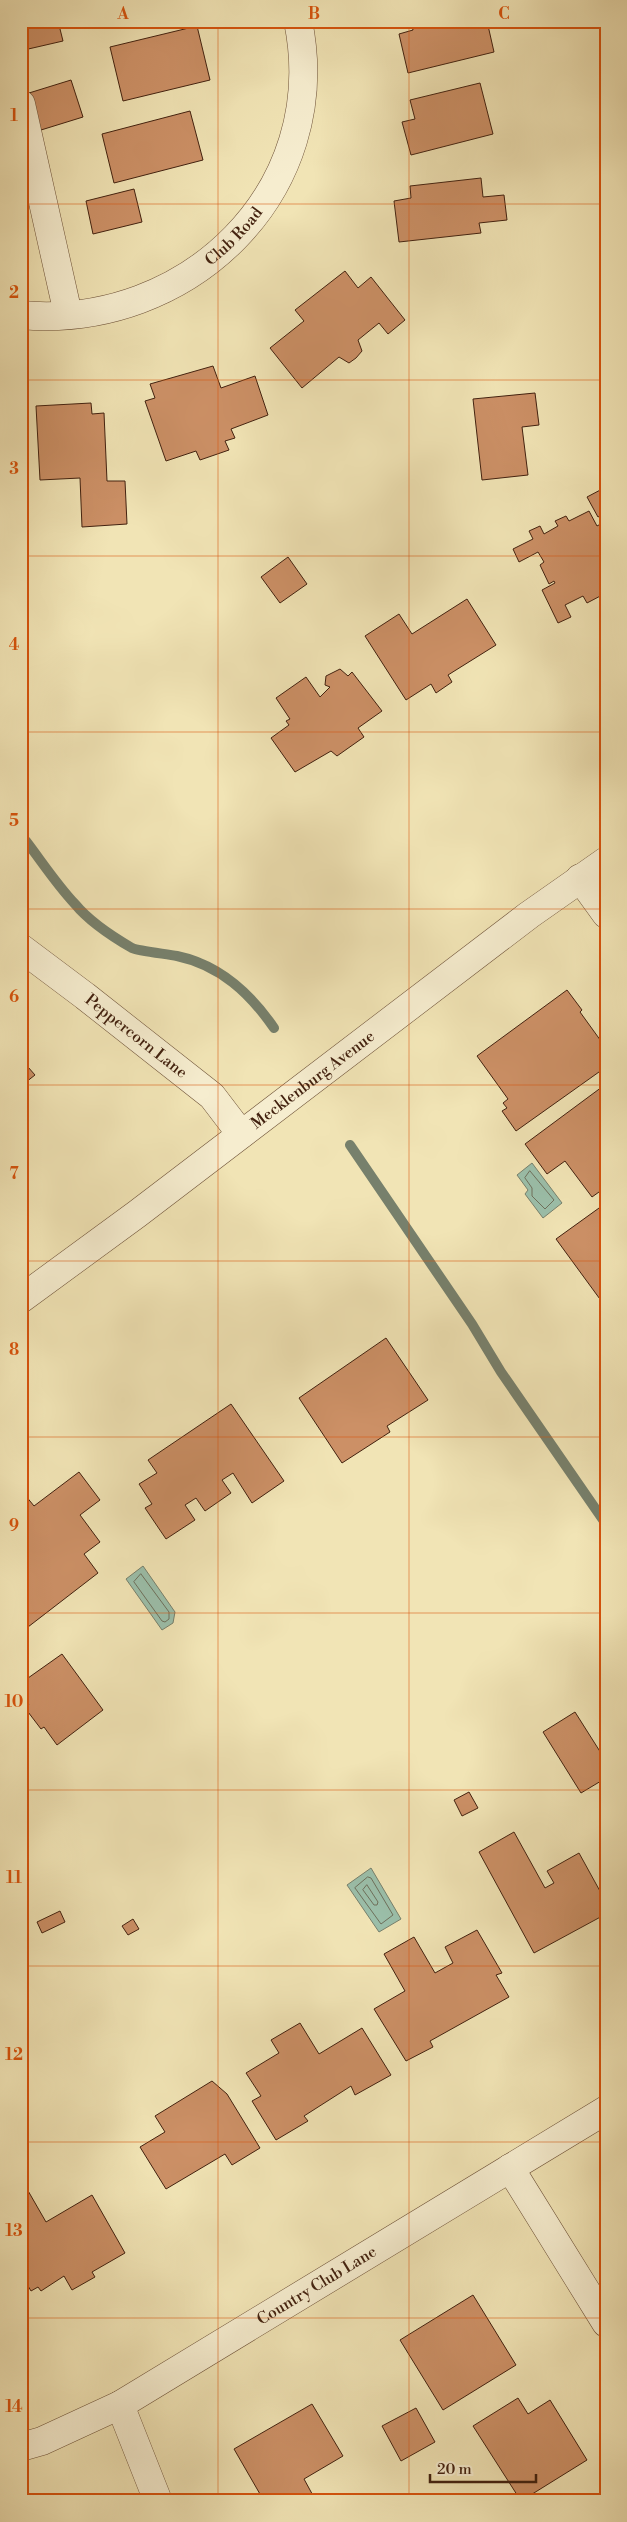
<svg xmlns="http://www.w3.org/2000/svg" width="627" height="2522" viewBox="0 0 627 2522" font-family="'Libre Bodoni',serif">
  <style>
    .water { fill: #9bbfaa; stroke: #77806c }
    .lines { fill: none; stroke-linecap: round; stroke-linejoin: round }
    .shore { stroke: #6e705c; stroke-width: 1 }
    .stream { stroke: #77806c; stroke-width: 10 }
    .building { fill: #cc9066; stroke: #42210f }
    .minor-casing { stroke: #6e5238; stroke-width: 29 }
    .minor { stroke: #f6edcf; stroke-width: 28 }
    .grid { fill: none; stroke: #d7530c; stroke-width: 1; stroke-opacity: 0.55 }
    .labels { text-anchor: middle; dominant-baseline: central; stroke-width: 4.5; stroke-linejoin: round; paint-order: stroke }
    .street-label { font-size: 16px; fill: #42210f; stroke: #f6edcf }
    .neatline { fill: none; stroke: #d7530c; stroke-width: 2 }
    .grid-label { font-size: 16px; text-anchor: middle; font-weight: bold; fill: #d7530c }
  </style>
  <rect width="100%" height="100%" fill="#f1e4b5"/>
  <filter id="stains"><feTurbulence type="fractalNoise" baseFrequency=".004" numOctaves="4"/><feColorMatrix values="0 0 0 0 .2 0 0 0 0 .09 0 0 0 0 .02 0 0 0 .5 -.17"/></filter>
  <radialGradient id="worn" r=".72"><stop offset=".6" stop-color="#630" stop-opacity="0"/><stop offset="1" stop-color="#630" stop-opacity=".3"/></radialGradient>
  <g class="water">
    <polygon points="532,1163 562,1203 543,1218 525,1194 528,1190 517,1175"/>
    <polygon points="143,1566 175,1612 173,1623 162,1630 126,1579"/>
    <polygon points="371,1868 401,1919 379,1932 347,1885"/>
  </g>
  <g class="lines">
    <g class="shore">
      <polygon points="530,1171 554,1200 545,1209 532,1196 532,1188 525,1178"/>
      <polygon points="141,1574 169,1612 169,1619 165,1622 162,1621 134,1582"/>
      <polygon points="368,1877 371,1878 393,1915 381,1924 355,1888"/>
      <polygon points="367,1885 378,1902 377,1905 374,1905 363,1890"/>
    </g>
    <g class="stream">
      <path d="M21,839L26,841C42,862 57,885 75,904C89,921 113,937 132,948C138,951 167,954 177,956C220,965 250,993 274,1028"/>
      <polyline points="350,1145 472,1324 501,1372 606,1524"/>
    </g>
  </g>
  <g class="building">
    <polygon points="21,21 58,21 63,41 24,50"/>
    <polygon points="411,21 487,21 494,52 408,73 399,34 413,30"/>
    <polygon points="197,26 210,80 123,101 110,47"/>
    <polygon points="71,80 83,117 41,130 29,93"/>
    <polygon points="480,83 493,134 411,155 402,122 415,119 410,100"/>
    <polygon points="190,111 203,160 114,183 102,134"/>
    <polygon points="481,178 483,197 504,195 507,220 479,223 481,233 399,242 394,201 411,198 410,186"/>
    <polygon points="134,189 142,222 93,234 86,201"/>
    <polygon points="345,271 358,288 371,277 405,320 388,334 379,323 358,340 362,351 356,358 349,363 339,357 302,388 270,348 304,321 295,310"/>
    <polygon points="213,366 221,388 255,376 268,415 231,429 235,438 225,441 229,450 200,460 196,451 166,461 145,401 155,398 150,384"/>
    <polygon points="535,393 539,425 522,427 528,475 482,480 473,399"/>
    <polygon points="91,403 92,414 104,413 107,481 125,481 127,524 82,527 80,478 40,480 36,406"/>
    <polygon points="606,487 606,513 598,517 587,497"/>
    <polygon points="589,511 597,526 606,521 606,593 587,603 583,596 565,605 571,617 558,623 542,590 555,583 554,581 549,584 540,565 544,562 538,552 519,562 513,549 533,539 529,531 540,526 544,534 558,526 555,521 566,516 569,521"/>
    <polygon points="288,557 307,584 280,603 261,577"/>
    <polygon points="467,599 496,645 448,675 452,682 436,693 431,684 406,700 365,636 399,614 412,634"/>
    <polygon points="340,669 348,676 352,672 382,711 358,728 364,737 337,756 331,751 295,772 271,738 289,725 286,721 290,719 276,698 306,677 320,697 330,687 325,685 326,676"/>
    <polygon points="567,990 582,1010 580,1012 606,1048 606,1067 516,1131 502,1111 507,1108 503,1103 508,1099 477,1056"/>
    <polygon points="21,1059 35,1075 21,1086"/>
    <polygon points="606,1084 606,1187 592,1197 565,1161 547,1174 525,1144"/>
    <polygon points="606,1203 606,1306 605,1306 556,1239"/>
    <polygon points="386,1338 428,1400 387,1426 390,1432 342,1463 299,1398"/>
    <polygon points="231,1404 284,1481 252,1503 233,1473 222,1480 231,1493 205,1511 196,1498 185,1505 195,1520 166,1539 145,1508 152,1504 139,1484 157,1473 148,1460"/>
    <polygon points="79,1472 100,1500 80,1515 100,1542 84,1554 98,1573 28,1627 21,1618 21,1490 34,1506"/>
    <polygon points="62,1654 103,1710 57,1745 44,1727 41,1729 25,1708 29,1705 21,1695 21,1683"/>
    <polygon points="575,1712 606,1761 606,1778 581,1793 543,1732"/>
    <polygon points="469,1792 478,1808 462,1816 454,1800"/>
    <polygon points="514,1832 545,1888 554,1883 547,1871 579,1853 606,1902 606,1914 534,1953 479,1852"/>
    <polygon points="60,1911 65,1922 42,1933 37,1922"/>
    <polygon points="133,1919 139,1929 128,1935 122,1926"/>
    <polygon points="477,1930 502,1973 496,1975 509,1997 430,2041 433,2047 406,2061 374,2009 405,1991 384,1954 414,1937 435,1973 453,1963 445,1947"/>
    <polygon points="300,2023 319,2054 362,2028 391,2075 355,2095 351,2086 304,2116 308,2121 276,2140 252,2101 261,2096 246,2073 279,2053 271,2040"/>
    <polygon points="212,2081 227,2094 260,2148 232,2165 225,2154 166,2189 140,2147 165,2132 155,2116"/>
    <polygon points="27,2189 46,2222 92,2195 125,2253 92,2272 95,2277 72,2290 64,2276 41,2291 38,2287 31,2291 21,2274 21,2254 26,2250 21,2241 21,2192"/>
    <polygon points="473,2295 516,2365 443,2410 400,2340"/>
    <polygon points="518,2398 528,2414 550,2400 587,2460 521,2501 473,2426"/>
    <polygon points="312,2404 343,2456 304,2479 316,2501 264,2501 234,2449"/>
    <polygon points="416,2408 435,2442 401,2461 382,2426"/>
  </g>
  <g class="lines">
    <defs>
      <g id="minor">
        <polyline points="21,104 68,314"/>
        <path id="s1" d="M21,315C188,330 333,191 298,21"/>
        <polyline points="580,878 606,914"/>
        <path id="s2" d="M21,948L85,996L212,1096L241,1134"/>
        <path id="s3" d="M21,1299L137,1214L529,915L606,861"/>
        <polyline points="510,2168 606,2323"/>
        <polyline points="120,2405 158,2501"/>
        <path id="s4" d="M21,2447L42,2441L120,2405L606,2110"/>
      </g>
    </defs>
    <use href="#minor" class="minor-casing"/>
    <use href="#minor" class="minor"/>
  </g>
  <path class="grid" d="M218,21V2501M409,21V2501M21,204H606M21,380H606M21,556H606M21,732H606M21,909H606M21,1085H606M21,1261H606M21,1437H606M21,1613H606M21,1790H606M21,1966H606M21,2142H606M21,2318H606"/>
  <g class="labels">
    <g class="street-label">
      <text stroke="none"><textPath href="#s1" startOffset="235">Club Road</textPath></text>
      <text stroke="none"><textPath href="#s2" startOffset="145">Peppercorn Lane</textPath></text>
      <text stroke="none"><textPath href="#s3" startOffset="365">Mecklenburg Avenue</textPath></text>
      <text stroke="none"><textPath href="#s4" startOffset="338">Country Club Lane</textPath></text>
    </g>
  </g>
  <rect width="627" height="2522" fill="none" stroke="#f1e4b5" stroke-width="55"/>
  <path d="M430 2474v8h106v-8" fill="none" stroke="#42210f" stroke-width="2.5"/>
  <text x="437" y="2474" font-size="15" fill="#42210f" stroke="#f6edcf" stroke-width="4" paint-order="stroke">20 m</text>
  <rect x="28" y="28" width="572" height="2466" class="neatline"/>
  <g class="grid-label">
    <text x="123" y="19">A</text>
    <text x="314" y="19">B</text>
    <text x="504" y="19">C</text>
    <text x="14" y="121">1</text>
    <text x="14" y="298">2</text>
    <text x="14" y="474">3</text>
    <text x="14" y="650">4</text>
    <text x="14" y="826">5</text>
    <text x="14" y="1002">6</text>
    <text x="14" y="1179">7</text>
    <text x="14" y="1355">8</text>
    <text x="14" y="1531">9</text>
    <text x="14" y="1707">10</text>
    <text x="14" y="1883">11</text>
    <text x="14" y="2060">12</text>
    <text x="14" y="2236">13</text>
    <text x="14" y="2412">14</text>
  </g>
  <rect width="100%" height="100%" filter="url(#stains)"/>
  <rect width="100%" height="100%" fill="url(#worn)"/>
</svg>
